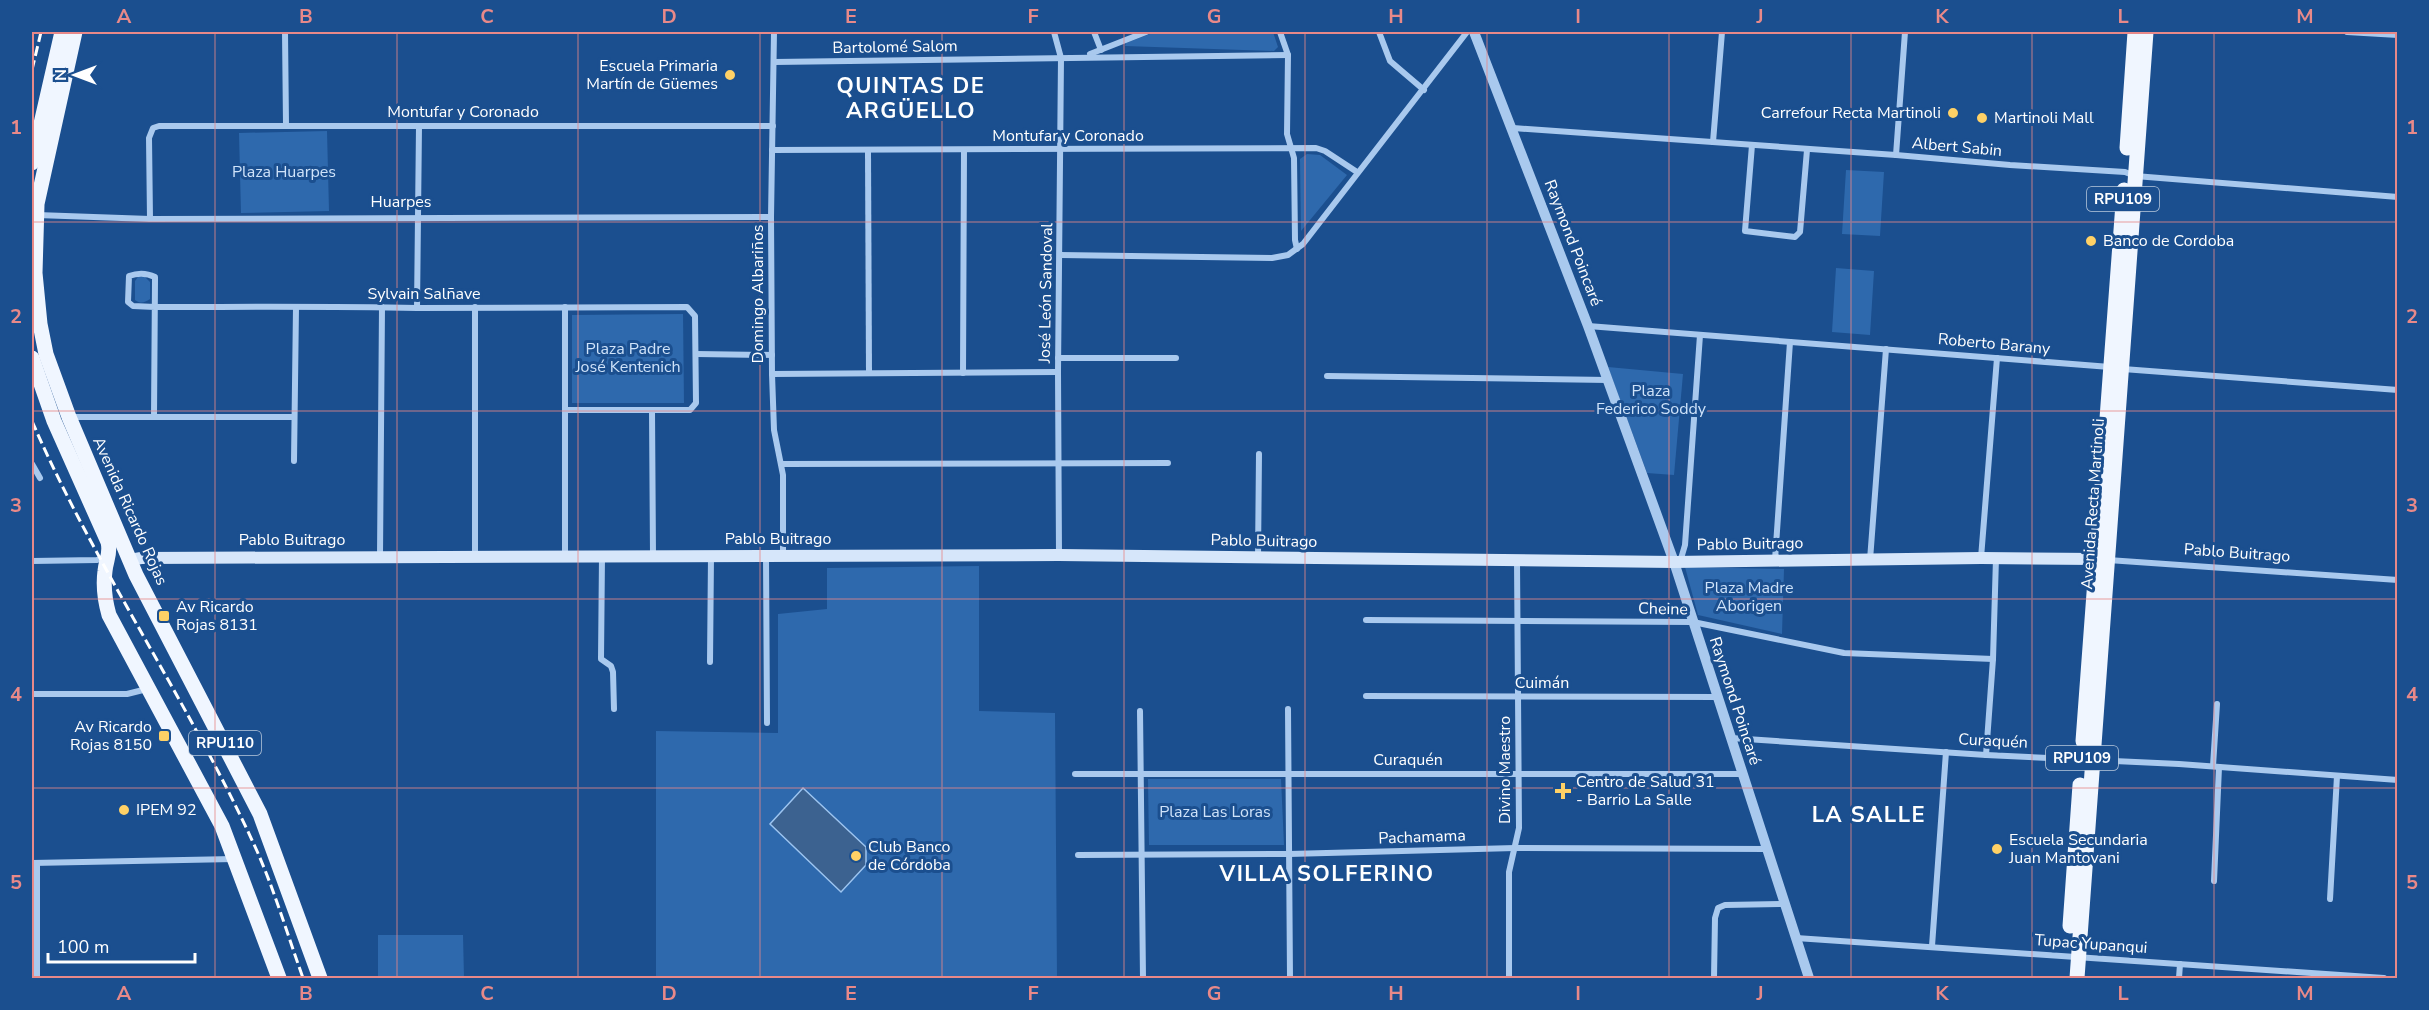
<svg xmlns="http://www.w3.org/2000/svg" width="2429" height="1010" viewBox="0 0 2429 1010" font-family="'Nunito Sans',sans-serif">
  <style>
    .green { fill: #2e69ad }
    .water { fill: #3c6290; stroke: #9cc4f0; stroke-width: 1.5 }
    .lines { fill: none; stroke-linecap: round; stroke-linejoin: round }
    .minor { stroke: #a9c9ee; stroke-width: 6 }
    .tertiary { stroke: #a9c9ee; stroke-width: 10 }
    .secondary { stroke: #d6e6fa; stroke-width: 12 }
    .primary { stroke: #f0f6ff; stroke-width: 15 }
    .rail { stroke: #fff; stroke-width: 3; stroke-dasharray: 10 4.5; stroke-linecap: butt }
    .grid { fill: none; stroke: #e88989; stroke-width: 1.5; stroke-opacity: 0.55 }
    .poi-dot { fill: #ffd166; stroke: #1b4f8f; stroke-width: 2 }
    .labels { text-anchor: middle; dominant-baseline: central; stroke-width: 6; stroke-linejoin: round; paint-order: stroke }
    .shield { fill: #1b4f8f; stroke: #bbcadd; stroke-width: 1.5 }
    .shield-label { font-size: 15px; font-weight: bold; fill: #fff }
    .street-label { font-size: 16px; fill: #fff; stroke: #1b4f8f }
    .poi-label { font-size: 16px; fill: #fff; stroke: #1b4f8f; text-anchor: start }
    .park-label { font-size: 16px; fill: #cfe3fa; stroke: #1b4f8f }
    .district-label { font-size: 22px; font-weight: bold; letter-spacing: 1.5px; fill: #fff; stroke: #1b4f8f }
    .neatline { fill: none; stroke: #e88989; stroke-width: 2 }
    .grid-label { font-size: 20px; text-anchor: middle; font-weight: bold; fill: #e88989 }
  </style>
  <rect width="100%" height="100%" fill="#1b4f8f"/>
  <g class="green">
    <polygon points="1155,32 1273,32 1278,47 1274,51 1125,46 1126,43"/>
    <polygon points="327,131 329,211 241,213 239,133"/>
    <polygon points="1307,154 1320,155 1347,175 1301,231 1300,159"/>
    <polygon points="1846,170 1884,172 1880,236 1842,234"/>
    <polygon points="1836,268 1874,271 1870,335 1832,332"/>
    <path d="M138,277H145L150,282V299C144,303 141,304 135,300V281Z"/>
    <polygon points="683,314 684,403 572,403 572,315"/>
    <polygon points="1608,367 1683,374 1674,475 1647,473"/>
    <polygon points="979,566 979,711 1055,713 1057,978 656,978 656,731 778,733 778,614 827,609 827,568"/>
    <polygon points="1685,567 1784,569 1782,634 1698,615"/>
    <polygon points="1148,779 1281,779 1284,845 1149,845"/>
    <polygon points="378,935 463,935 464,978 378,978"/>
  </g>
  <polygon class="water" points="803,788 866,847 866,865 841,892 770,824"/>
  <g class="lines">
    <g class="minor">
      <polyline points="285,32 286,125"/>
      <polyline points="774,32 771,217 772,374 774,430 783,475 783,555"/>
      <polyline points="1054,32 1061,58 1058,372 1059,555"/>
      <polyline points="1094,32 1101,50"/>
      <polyline points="1280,32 1288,55 1287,134 1294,158 1295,240 1297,249"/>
      <polyline points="1379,32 1390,61 1424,90"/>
      <polyline points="2347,32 2398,35"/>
      <polyline points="1090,54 1146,32"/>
      <polyline points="774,62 1288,55"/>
      <polyline points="1513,128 1896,155 2010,165 2125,172 2135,176 2398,197"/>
      <polyline points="1713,142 1722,32"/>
      <polyline points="1752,145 1745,231 1795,237 1800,232 1807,150"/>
      <polyline points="772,150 1316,148 1325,151 1357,172"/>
      <polyline points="868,151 869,373"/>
      <polyline points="1896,155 1905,32"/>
      <polyline points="37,215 150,219 771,217"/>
      <polyline points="150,219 149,138 153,128 159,126 773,126"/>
      <polyline points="1060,255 1272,258 1288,255 1303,244 1467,32"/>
      <polyline points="475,307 475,555"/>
      <polyline points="565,307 565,555"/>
      <polyline points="417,308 419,126"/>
      <polyline points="1588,326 2110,367"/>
      <polyline points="696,354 772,355"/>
      <polyline points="1058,358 1176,358"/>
      <polyline points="2123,369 2398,390"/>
      <polyline points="963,373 964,150"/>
      <polyline points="772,374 1058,372"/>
      <polyline points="1327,376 1608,380"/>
      <polyline points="652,411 653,555"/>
      <path d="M154,416L155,280V277C147,273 137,273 129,276L128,302L133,306L155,307C242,307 329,306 417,308L687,307L695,316L696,403L690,410H566"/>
      <polyline points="69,417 294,417"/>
      <polyline points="294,461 296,307"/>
      <polyline points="32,464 40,478"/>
      <polyline points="782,464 1168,463"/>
      <polyline points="380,556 382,307"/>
      <polyline points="602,556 601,659 611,666 613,672 614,709"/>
      <polyline points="766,556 767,723"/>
      <polyline points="1258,558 1259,454"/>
      <polyline points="1981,558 1997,358"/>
      <polyline points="1775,560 1790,342"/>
      <polyline points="1870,560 1886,349"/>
      <polyline points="2108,560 2398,580"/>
      <polyline points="32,561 97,560 105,557"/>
      <polyline points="1680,562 1685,545 1700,335"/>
      <polyline points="1366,620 1693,622 1844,653 1993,659"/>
      <polyline points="710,662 711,556"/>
      <polyline points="32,694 127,694 147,689"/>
      <polyline points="1366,696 1717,697"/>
      <polyline points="1288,709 1290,978"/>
      <polyline points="1140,711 1143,978"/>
      <polyline points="1731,738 1986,755 2179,764 2398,780"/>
      <polyline points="1986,755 1993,659 1996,558"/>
      <polyline points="2213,766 2217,704"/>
      <polyline points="1075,774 1742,774"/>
      <polyline points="1078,855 1289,854 1515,848 1766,849"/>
      <polyline points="32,863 234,859"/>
      <polyline points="37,863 37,978"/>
      <polyline points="2214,881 2219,767"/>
      <polyline points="2330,899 2337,776"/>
      <polyline points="1796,938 2384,978"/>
      <polyline points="1932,946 1946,752"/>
      <polyline points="1509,978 1509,872 1519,828 1517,561"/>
      <polyline points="1714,978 1715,918 1718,908 1725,905 1784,904"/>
      <polyline points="2179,978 2180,964"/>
    </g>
    <polyline class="tertiary" points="1474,32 1588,326 1674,562 1809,978"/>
    <polyline class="secondary" points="130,560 141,558 1059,555 1674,562 1981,558 2095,559"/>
    <g class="primary">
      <polyline points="75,32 37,204 35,273 40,324 46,354 69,417 136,575 260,814 320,978"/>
      <polyline points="2127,148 2135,32"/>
      <polyline points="32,163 62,32"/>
      <path d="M32,358L54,421L108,542C111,553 106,560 105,571C103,586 105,601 109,615L222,826L279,978"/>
      <polyline points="2083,741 2124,190"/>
      <polyline points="2070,926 2080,785"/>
      <polyline points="2077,978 2146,32"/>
    </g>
    <g class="rail">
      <polyline points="32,70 41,32"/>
      <path d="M32,421C96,569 190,703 257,851C275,892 288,936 303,978"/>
    </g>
  </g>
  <path class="grid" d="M215,32V978M397,32V978M578,32V978M760,32V978M942,32V978M1124,32V978M1305,32V978M1487,32V978M1669,32V978M1851,32V978M2032,32V978M2214,32V978M32,222H2398M32,411H2398M32,599H2398M32,788H2398"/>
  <g class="poi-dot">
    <circle cx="730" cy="75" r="6"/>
    <circle cx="1953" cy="113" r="6"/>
    <circle cx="1982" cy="118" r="6"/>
    <circle cx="2091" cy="241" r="6"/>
    <rect x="158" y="610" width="12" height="12" rx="3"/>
    <rect x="158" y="730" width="12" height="12" rx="3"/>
    <path d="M1560 782h6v6h6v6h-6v6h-6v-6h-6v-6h6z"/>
    <circle cx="124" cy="810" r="6"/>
    <circle cx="1997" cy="849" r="6"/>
    <circle cx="856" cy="856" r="6"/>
  </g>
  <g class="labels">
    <g class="shield">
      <rect x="2087" y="187" width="72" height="24" rx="4.5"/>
      <rect x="189" y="731" width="72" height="24" rx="4.5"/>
      <rect x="2046" y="746" width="72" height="24" rx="4.5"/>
    </g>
    <g class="shield-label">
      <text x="2123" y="199">RPU109</text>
      <text x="225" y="743">RPU110</text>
      <text x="2082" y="758">RPU109</text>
    </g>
    <g class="street-label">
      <text transform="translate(895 47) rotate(-1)">Bartolomé Salom</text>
      <text x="463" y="112">Montufar y Coronado</text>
      <text x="1068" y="136">Montufar y Coronado</text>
      <text transform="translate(1957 147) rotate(5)">Albert Sabin</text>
      <text x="401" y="202">Huarpes</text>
      <text transform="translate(1573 243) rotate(69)">Raymond Poincaré</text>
      <text transform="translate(1046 293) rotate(-89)">José León Sandoval</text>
      <text x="424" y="294">Sylvain Salñave</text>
      <text transform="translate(758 294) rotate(-90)">Domingo Albariños</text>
      <text transform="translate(1994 344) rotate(5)">Roberto Barany</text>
      <text transform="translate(2093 504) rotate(-86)">Avenida Recta Martinoli</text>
      <text transform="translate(130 511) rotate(66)">Avenida Ricardo Rojas</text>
      <text x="778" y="539">Pablo Buitrago</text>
      <text x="292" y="540">Pablo Buitrago</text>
      <text transform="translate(1264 541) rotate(1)">Pablo Buitrago</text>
      <text transform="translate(1750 544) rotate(-1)">Pablo Buitrago</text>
      <text transform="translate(2237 553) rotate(4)">Pablo Buitrago</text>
      <text transform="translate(1663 609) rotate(1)">Cheine</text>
      <text x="1542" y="683">Cuimán</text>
      <text transform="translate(1735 701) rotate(72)">Raymond Poincaré</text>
      <text transform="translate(1993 741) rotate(3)">Curaquén</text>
      <text x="1408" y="760">Curaquén</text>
      <text transform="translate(1505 770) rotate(-90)">Divino Maestro</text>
      <text transform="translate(1422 837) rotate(-2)">Pachamama</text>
      <text transform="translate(2091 944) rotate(4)">Tupac Yupanqui</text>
    </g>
    <g class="poi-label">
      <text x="718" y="66" text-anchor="end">Escuela Primaria<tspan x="718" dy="18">Martín de Güemes</tspan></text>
      <text x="1941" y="113" text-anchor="end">Carrefour Recta Martinoli</text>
      <text x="1994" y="118">Martinoli Mall</text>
      <text x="2103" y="241">Banco de Cordoba</text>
      <text x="176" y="607">Av Ricardo<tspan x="176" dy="18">Rojas 8131</tspan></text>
      <text x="152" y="727" text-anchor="end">Av Ricardo<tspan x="152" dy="18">Rojas 8150</tspan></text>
      <text x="1576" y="782">Centro de Salud 31<tspan x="1576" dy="18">- Barrio La Salle</tspan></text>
      <text x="136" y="810">IPEM 92</text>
      <text x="2009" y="840">Escuela Secundaria<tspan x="2009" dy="18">Juan Mantovani</tspan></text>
      <text x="868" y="847">Club Banco<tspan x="868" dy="18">de Córdoba</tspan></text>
    </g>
    <g class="park-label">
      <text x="284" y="172">Plaza Huarpes</text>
      <text x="628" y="349">Plaza Padre<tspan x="628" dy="18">José Kentenich</tspan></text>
      <text x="1651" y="391">Plaza<tspan x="1651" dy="18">Federico Soddy</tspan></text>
      <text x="1749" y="588">Plaza Madre<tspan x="1749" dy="18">Aborigen</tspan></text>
      <text x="1215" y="812">Plaza Las Loras</text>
    </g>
    <g class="district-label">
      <text x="911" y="86">QUINTAS DE<tspan x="911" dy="25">ARGÜELLO</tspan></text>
      <text x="1869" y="815">LA SALLE</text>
      <text x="1327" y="874">VILLA SOLFERINO</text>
    </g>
  </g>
  <rect width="2429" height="1010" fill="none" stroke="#1b4f8f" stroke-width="66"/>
  <g transform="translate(75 75) rotate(270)" stroke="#1b4f8f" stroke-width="4.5" paint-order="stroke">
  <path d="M0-4.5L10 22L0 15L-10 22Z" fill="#ffffff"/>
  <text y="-9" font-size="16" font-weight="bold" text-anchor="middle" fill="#ffffff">N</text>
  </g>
  <path d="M48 953v9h147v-9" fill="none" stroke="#ffffff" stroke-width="3"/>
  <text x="57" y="953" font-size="18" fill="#ffffff" stroke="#1b4f8f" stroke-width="4.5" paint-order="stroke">100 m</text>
  <rect x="33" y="33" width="2363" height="944" class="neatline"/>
  <g class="grid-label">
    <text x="124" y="23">A</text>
    <text x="306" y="23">B</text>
    <text x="487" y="23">C</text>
    <text x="669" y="23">D</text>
    <text x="851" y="23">E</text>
    <text x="1033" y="23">F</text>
    <text x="1214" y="23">G</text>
    <text x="1396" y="23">H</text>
    <text x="1578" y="23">I</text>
    <text x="1760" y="23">J</text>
    <text x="1942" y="23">K</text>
    <text x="2123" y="23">L</text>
    <text x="2305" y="23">M</text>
    <text x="16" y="134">1</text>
    <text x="2412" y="134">1</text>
    <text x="16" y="323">2</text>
    <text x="2412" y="323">2</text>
    <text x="16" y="512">3</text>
    <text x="2412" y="512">3</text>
    <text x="16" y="701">4</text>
    <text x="2412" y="701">4</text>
    <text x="16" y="889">5</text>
    <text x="2412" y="889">5</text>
    <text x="124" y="1000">A</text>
    <text x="306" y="1000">B</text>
    <text x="487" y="1000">C</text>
    <text x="669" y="1000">D</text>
    <text x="851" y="1000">E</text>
    <text x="1033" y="1000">F</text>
    <text x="1214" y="1000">G</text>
    <text x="1396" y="1000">H</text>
    <text x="1578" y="1000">I</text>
    <text x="1760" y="1000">J</text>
    <text x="1942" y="1000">K</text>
    <text x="2123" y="1000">L</text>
    <text x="2305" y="1000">M</text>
  </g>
</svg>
